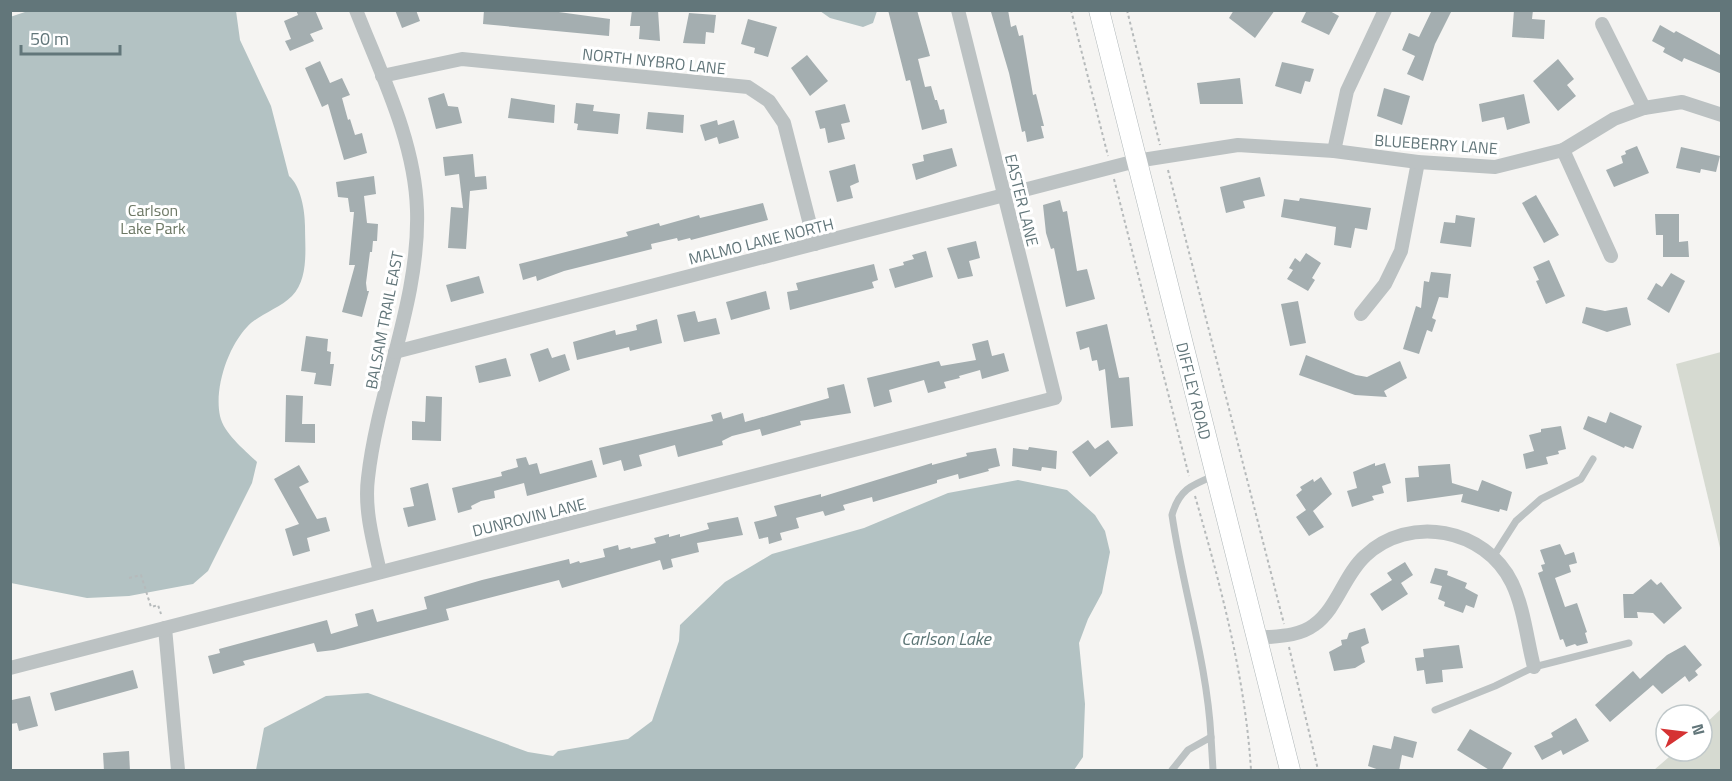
<svg xmlns="http://www.w3.org/2000/svg" width="1732" height="781" viewBox="0 0 1732 781" font-family="'Titillium Web',sans-serif">
  <style>
    .green { fill: #d6dad1 }
    .water { fill: #b3c2c3 }
    .building { fill: #a4aeb0 }
    .lines { fill: none; stroke-linecap: round; stroke-linejoin: round }
    .secondary-casing { stroke: #aeb6b8; stroke-width: 21 }
    .path { stroke: #b6babb; stroke-width: 2; stroke-dasharray: 3 3; stroke-linecap: butt }
    .service { stroke: #bcc2c3; stroke-width: 7 }
    .minor { stroke: #bcc2c3; stroke-width: 14 }
    .secondary { stroke: #fff; stroke-width: 20 }
    .labels { text-anchor: middle; dominant-baseline: central; stroke-width: 6; stroke-linejoin: round; paint-order: stroke }
    .street-label { font-size: 16px; fill: #62767a; stroke: #fff }
    .park-label { font-size: 16px; fill: #6d7865; stroke: #fff }
    .water-label { font-size: 18px; font-style: italic; fill: #5d7676; stroke: #fff }
  </style>
  <rect width="100%" height="100%" fill="#f5f4f2"/>
  <g class="green">
    <polygon points="1721,352 1722,352 1721,552 1676,364"/>
    <polygon points="1721,709 1721,770 1654,770 1676,751 1702,751 1702,727"/>
  </g>
  <g class="water">
    <path d="M28,11H236L240,40L271,106L289,176C301,186 305,211 305,226C305,249 309,278 292,296C279,309 259,314 247,327C228,347 214,388 220,416C224,434 245,450 257,462L252,483L208,571L193,584L129,596L87,598L11,583L10,17Z"/>
    <polygon points="820,11 877,11 873,23 863,27 830,18"/>
    <polygon points="1018,480 1067,490 1095,515 1105,531 1110,552 1102,593 1088,619 1079,643 1085,704 1083,757 1074,770 256,770 264,728 326,696 368,693 528,752 553,756 558,751 628,739 652,721 679,641 680,625 725,582 772,554 864,528 948,493"/>
  </g>
  <g class="building">
    <polygon points="296,10 315,10 323,29 310,34 314,41 290,51 285,41 291,39 284,21 298,15"/>
    <polygon points="395,10 416,10 420,21 402,28"/>
    <polygon points="484,10 544,10 610,19 609,36 483,24"/>
    <polygon points="632,10 658,10 660,41 639,39 640,26 630,26"/>
    <polygon points="888,10 917,10 930,56 918,59 925,87 931,86 935,100 937,100 940,110 944,109 947,123 922,130 910,80 906,81"/>
    <polygon points="999,10 1008,10 1011,27 1016,25 1019,36 1023,35 1033,95 1036,94 1044,126 1041,126 1044,138 1027,142 1025,131 1022,132 1009,73 991,12"/>
    <polygon points="1234,10 1275,10 1255,38 1229,18"/>
    <polygon points="1307,10 1328,10 1339,16 1329,35 1301,22"/>
    <polygon points="1432,10 1452,10 1435,44 1423,81 1407,74 1415,56 1402,50 1409,33 1419,37"/>
    <polygon points="1514,10 1533,10 1532,19 1545,20 1544,39 1512,37"/>
    <polygon points="689,13 716,15 714,33 706,32 705,44 683,43"/>
    <polygon points="748,19 777,27 768,57 754,53 755,48 741,44"/>
    <polygon points="1660,25 1674,33 1676,31 1722,56 1722,74 1684,58 1682,62 1663,52 1665,48 1652,41"/>
    <polygon points="807,55 828,81 810,96 791,68"/>
    <polygon points="1558,59 1574,79 1567,85 1576,96 1558,111 1533,81"/>
    <polygon points="320,61 330,83 342,78 350,95 342,98 348,120 350,119 355,135 362,133 367,153 344,160 328,104 322,107 305,68"/>
    <polygon points="1282,62 1314,69 1310,82 1305,81 1301,94 1275,86"/>
    <polygon points="1240,78 1243,104 1200,104 1197,83"/>
    <polygon points="1384,88 1410,96 1402,125 1377,116"/>
    <polygon points="444,93 448,106 458,107 462,123 436,129 428,98"/>
    <polygon points="1524,94 1530,123 1507,130 1504,117 1482,122 1479,104"/>
    <polygon points="511,98 555,105 554,123 508,118"/>
    <polygon points="576,103 594,105 593,111 620,114 618,134 577,130 578,124 574,123"/>
    <polygon points="845,104 850,122 841,124 845,139 828,143 825,128 820,129 815,111"/>
    <polygon points="648,112 684,115 683,133 646,129"/>
    <polygon points="717,120 718,125 734,120 739,138 719,144 717,137 705,141 700,125"/>
    <polygon points="1637,146 1649,173 1614,187 1606,170 1623,163 1621,156 1626,154 1625,151"/>
    <polygon points="1681,147 1720,156 1716,172 1701,169 1700,173 1676,168"/>
    <polygon points="952,148 957,166 916,180 912,164 924,161 923,155"/>
    <polygon points="473,154 475,177 486,176 487,189 470,191 466,249 448,248 451,207 463,208 459,174 445,176 443,157"/>
    <polygon points="855,164 859,182 850,186 853,198 837,202 829,171"/>
    <polygon points="374,176 376,194 364,196 367,223 378,224 377,241 373,241 372,252 370,252 366,283 367,291 369,291 362,317 342,312 355,265 349,265 354,212 350,212 348,198 338,197 336,182"/>
    <polygon points="1260,177 1265,196 1243,201 1245,208 1226,213 1220,187"/>
    <polygon points="1536,195 1559,235 1544,243 1522,203"/>
    <polygon points="1300,198 1371,208 1367,230 1355,228 1351,248 1334,245 1336,227 1281,217 1284,199 1299,201"/>
    <polygon points="1060,200 1063,212 1067,211 1077,271 1087,269 1095,299 1066,307 1054,248 1051,249 1046,233 1043,205"/>
    <polygon points="763,203 768,220 691,240 690,238 678,241 677,238 651,244 652,249 564,271 537,281 536,276 523,280 519,264 628,236 626,232 659,223 660,226 699,215 700,218"/>
    <polygon points="1655,214 1679,214 1679,242 1688,241 1689,257 1663,257 1663,235 1656,235"/>
    <polygon points="1456,215 1475,218 1471,247 1440,243 1444,222 1455,223"/>
    <polygon points="976,241 980,258 969,261 973,276 958,279 947,248"/>
    <polygon points="926,251 933,277 895,288 889,269 904,265 903,262 914,259 912,255"/>
    <polygon points="1306,253 1321,263 1312,278 1315,280 1308,291 1287,279 1293,270 1289,268 1295,258 1300,262"/>
    <polygon points="1549,260 1565,296 1546,304 1536,281 1539,280 1533,267"/>
    <polygon points="874,264 878,280 872,282 874,288 790,310 787,292 798,290 796,283"/>
    <polygon points="1431,272 1451,274 1448,298 1439,297 1432,318 1436,320 1432,332 1427,330 1419,354 1403,349 1416,306 1421,308 1424,281 1429,282"/>
    <polygon points="1671,273 1685,281 1669,313 1647,299 1656,283 1662,287"/>
    <polygon points="479,276 484,293 451,302 446,285"/>
    <polygon points="766,291 770,309 731,320 726,302"/>
    <polygon points="1298,301 1306,343 1290,346 1281,304"/>
    <polygon points="1586,307 1605,311 1627,307 1631,325 1607,332 1582,323"/>
    <polygon points="695,311 698,322 716,318 720,334 684,342 677,315"/>
    <polygon points="657,319 662,343 630,351 629,347 577,360 573,342 615,330 616,335 637,330 636,325"/>
    <polygon points="1107,324 1119,378 1129,377 1133,426 1111,428 1105,369 1099,371 1097,360 1092,361 1089,347 1080,350 1076,332"/>
    <polygon points="306,336 328,339 327,351 331,352 330,364 334,364 331,386 314,384 316,373 301,371"/>
    <polygon points="988,340 992,356 1004,353 1009,371 982,379 980,370 959,376 960,378 944,382 946,388 928,393 924,380 889,390 892,402 874,407 867,378 939,361 941,366 976,360 972,344"/>
    <polygon points="548,348 552,358 565,354 570,370 539,382 530,354"/>
    <polygon points="1306,355 1356,375 1367,377 1400,361 1407,378 1384,391 1387,397 1355,395 1299,375"/>
    <polygon points="506,358 511,376 479,383 475,366"/>
    <polygon points="844,384 851,413 800,421 801,425 762,436 760,429 732,436 722,441 723,445 678,457 675,445 639,455 642,466 624,471 621,460 603,465 599,448 713,421 711,415 721,412 723,419 743,413 745,422 829,398 827,388"/>
    <polygon points="286,395 303,396 302,424 315,424 315,443 285,442"/>
    <polygon points="426,396 442,397 441,441 412,440 412,421 425,422"/>
    <polygon points="1610,412 1642,426 1633,449 1625,446 1624,448 1583,429 1588,416 1606,423"/>
    <polygon points="1561,426 1566,449 1558,451 1559,454 1546,457 1548,464 1526,469 1523,454 1534,451 1529,435 1541,432 1541,429"/>
    <polygon points="1088,440 1095,449 1108,440 1118,453 1090,477 1072,452"/>
    <polygon points="1029,447 1057,451 1056,469 1042,467 1041,471 1012,466 1013,448 1028,450"/>
    <polygon points="996,448 1000,466 988,469 989,471 959,479 958,474 937,480 937,483 873,502 872,497 843,505 845,510 825,516 823,511 796,518 799,528 780,533 782,540 769,544 768,537 759,539 754,522 777,516 774,506 821,494 821,497 932,463 932,465 967,456 966,453"/>
    <polygon points="526,457 529,465 537,463 540,474 592,460 597,477 527,496 524,483 494,491 495,498 481,501 471,506 472,509 458,513 452,488 502,476 501,472 518,467 516,459"/>
    <polygon points="1375,463 1375,466 1385,463 1391,483 1382,486 1384,493 1372,496 1374,500 1352,507 1347,491 1357,488 1353,472"/>
    <polygon points="1450,464 1452,483 1478,491 1482,480 1512,492 1507,511 1500,509 1499,512 1461,502 1463,494 1407,502 1405,478 1419,477 1418,466"/>
    <polygon points="299,465 309,482 299,487 317,519 326,517 330,531 307,538 310,551 293,556 285,529 299,524 274,479"/>
    <polygon points="1321,477 1332,494 1313,511 1324,527 1309,536 1296,517 1306,510 1296,495 1302,490 1300,487 1313,479 1314,482"/>
    <polygon points="428,483 436,520 408,527 403,508 414,506 410,488"/>
    <polygon points="738,517 743,535 697,543 699,552 671,559 673,567 663,570 660,560 562,588 559,580 446,609 449,620 334,650 317,652 314,643 243,661 245,665 213,674 208,656 220,653 219,649 327,620 331,634 358,626 355,614 373,609 377,622 427,609 424,597 482,580 569,559 570,564 579,561 580,563 605,557 603,549 618,545 619,550 630,547 631,549 656,543 654,538 669,534 669,537 680,534 680,537 709,529 707,523"/>
    <polygon points="1560,544 1565,555 1574,552 1577,563 1569,565 1571,572 1555,578 1565,607 1577,603 1587,632 1585,633 1588,643 1577,646 1575,644 1566,647 1563,639 1560,640 1538,573 1543,571 1541,565 1545,564 1540,550"/>
    <polygon points="1405,562 1413,575 1401,583 1408,594 1382,611 1370,594 1392,580 1387,573"/>
    <polygon points="1435,568 1448,571 1447,575 1467,583 1465,588 1478,595 1474,608 1466,605 1463,613 1444,606 1445,602 1438,599 1442,586 1430,583"/>
    <polygon points="1651,579 1657,585 1661,582 1682,608 1664,624 1653,613 1637,612 1638,618 1624,618 1623,594 1633,594"/>
    <polygon points="1365,628 1369,643 1361,647 1365,662 1355,668 1334,671 1329,652 1342,645 1341,640 1347,639 1349,633"/>
    <polygon points="1459,645 1463,668 1442,670 1443,682 1426,684 1424,670 1417,671 1415,658 1424,657 1423,649"/>
    <polygon points="1685,645 1702,665 1695,671 1698,675 1689,682 1685,676 1662,694 1653,685 1610,722 1595,705 1633,671 1640,679 1667,655"/>
    <polygon points="133,670 138,688 55,711 50,693"/>
    <polygon points="30,696 38,726 19,731 17,723 10,724 12,700"/>
    <polygon points="1576,718 1589,741 1563,755 1561,750 1542,760 1534,746 1553,737 1551,733"/>
    <polygon points="1470,729 1512,753 1501,771 1491,771 1457,750"/>
    <polygon points="1394,736 1417,742 1413,758 1402,755 1399,771 1382,771 1368,766 1373,745 1391,749"/>
    <polygon points="129,751 130,771 104,771 103,753"/>
  </g>
  <g class="lines">
    <defs>
      <polyline id="secondary" points="1099,10 1290,770"/>
    </defs>
    <use href="#secondary" class="secondary-casing"/>
    <g class="path">
      <polyline points="1071,10 1108,156"/>
      <polyline points="1127,10 1160,145"/>
      <polyline points="1168,170 1284,624"/>
      <polyline points="1114,179 1189,476"/>
      <path d="M1195,496C1221,587 1245,676 1251,770"/>
      <polyline points="129,578 141,575 151,607 158,605 161,614"/>
      <polyline points="1289,647 1318,770"/>
    </g>
    <g class="service">
      <polyline points="1493,557 1516,521 1541,499 1581,479 1593,459"/>
      <polyline points="1435,710 1495,686 1534,667 1629,643"/>
      <path d="M1211,737C1207,662 1183,590 1172,515C1179,490 1191,485 1214,476"/>
      <polyline points="1172,770 1188,750 1211,737 1213,770"/>
    </g>
    <g class="minor">
      <path d="M356,10C381,74 415,141 417,210C420,301 378,388 368,478C364,509 373,541 380,572"/>
      <polyline points="1602,24 1644,108"/>
      <polyline points="382,76 462,59 748,87 769,101 784,123 815,244"/>
      <polyline points="1563,150 1611,256"/>
      <polyline points="1334,151 1347,91 1385,10"/>
      <polyline points="1361,314 1385,284 1401,251 1418,162"/>
      <polyline points="395,352 1136,161 1238,145 1334,151 1418,162 1495,167 1563,150 1614,119 1644,108 1682,102 1722,115"/>
      <polyline points="165,628 178,770"/>
      <path d="M1257,638C1276,636 1298,637 1314,625C1337,609 1344,575 1365,556C1409,514 1485,528 1512,583C1524,608 1527,640 1534,667"/>
      <polyline points="10,668 1055,398 958,10"/>
    </g>
    <use href="#secondary" class="secondary"/>
  </g>
  <g class="labels">
    <g class="street-label">
      <text transform="translate(654 61) rotate(6)">NORTH NYBRO LANE</text>
      <text transform="translate(1436 144) rotate(4)">BLUEBERRY LANE</text>
      <text transform="translate(1022 200) rotate(76)">EASTER LANE</text>
      <text transform="translate(761 241) rotate(-14)">MALMO LANE NORTH</text>
      <text transform="translate(384 320) rotate(-79)">BALSAM TRAIL EAST</text>
      <text transform="translate(1194 391) rotate(76)">DIFFLEY ROAD</text>
      <text transform="translate(529 517) rotate(-14)">DUNROVIN LANE</text>
    </g>
    <g class="park-label">
      <text x="153" y="210">Carlson<tspan x="153" dy="18">Lake Park</tspan></text>
    </g>
    <g class="water-label">
      <text x="946" y="638">Carlson Lake</text>
    </g>
  </g>
  <rect width="1732" height="781" fill="none" stroke="#62767a" stroke-width="24"/>
  <g transform="translate(1684 733) rotate(76)"><circle r="28" fill="#ffffff" stroke="#c0c8ca" stroke-width="1.5"/>
  <path d="M0-4.5L10 22L0 15L-10 22Z" fill="#d53233"/>
  <text y="-9" font-size="16" font-weight="bold" text-anchor="middle" fill="#62767a">N</text>
  </g>
  <path d="M21 45v9h99v-9" fill="none" stroke="#62767a" stroke-width="3"/>
  <text x="30" y="45" font-size="18" fill="#62767a" stroke="#ffffff" stroke-width="4.5" paint-order="stroke">50 m</text>
</svg>
